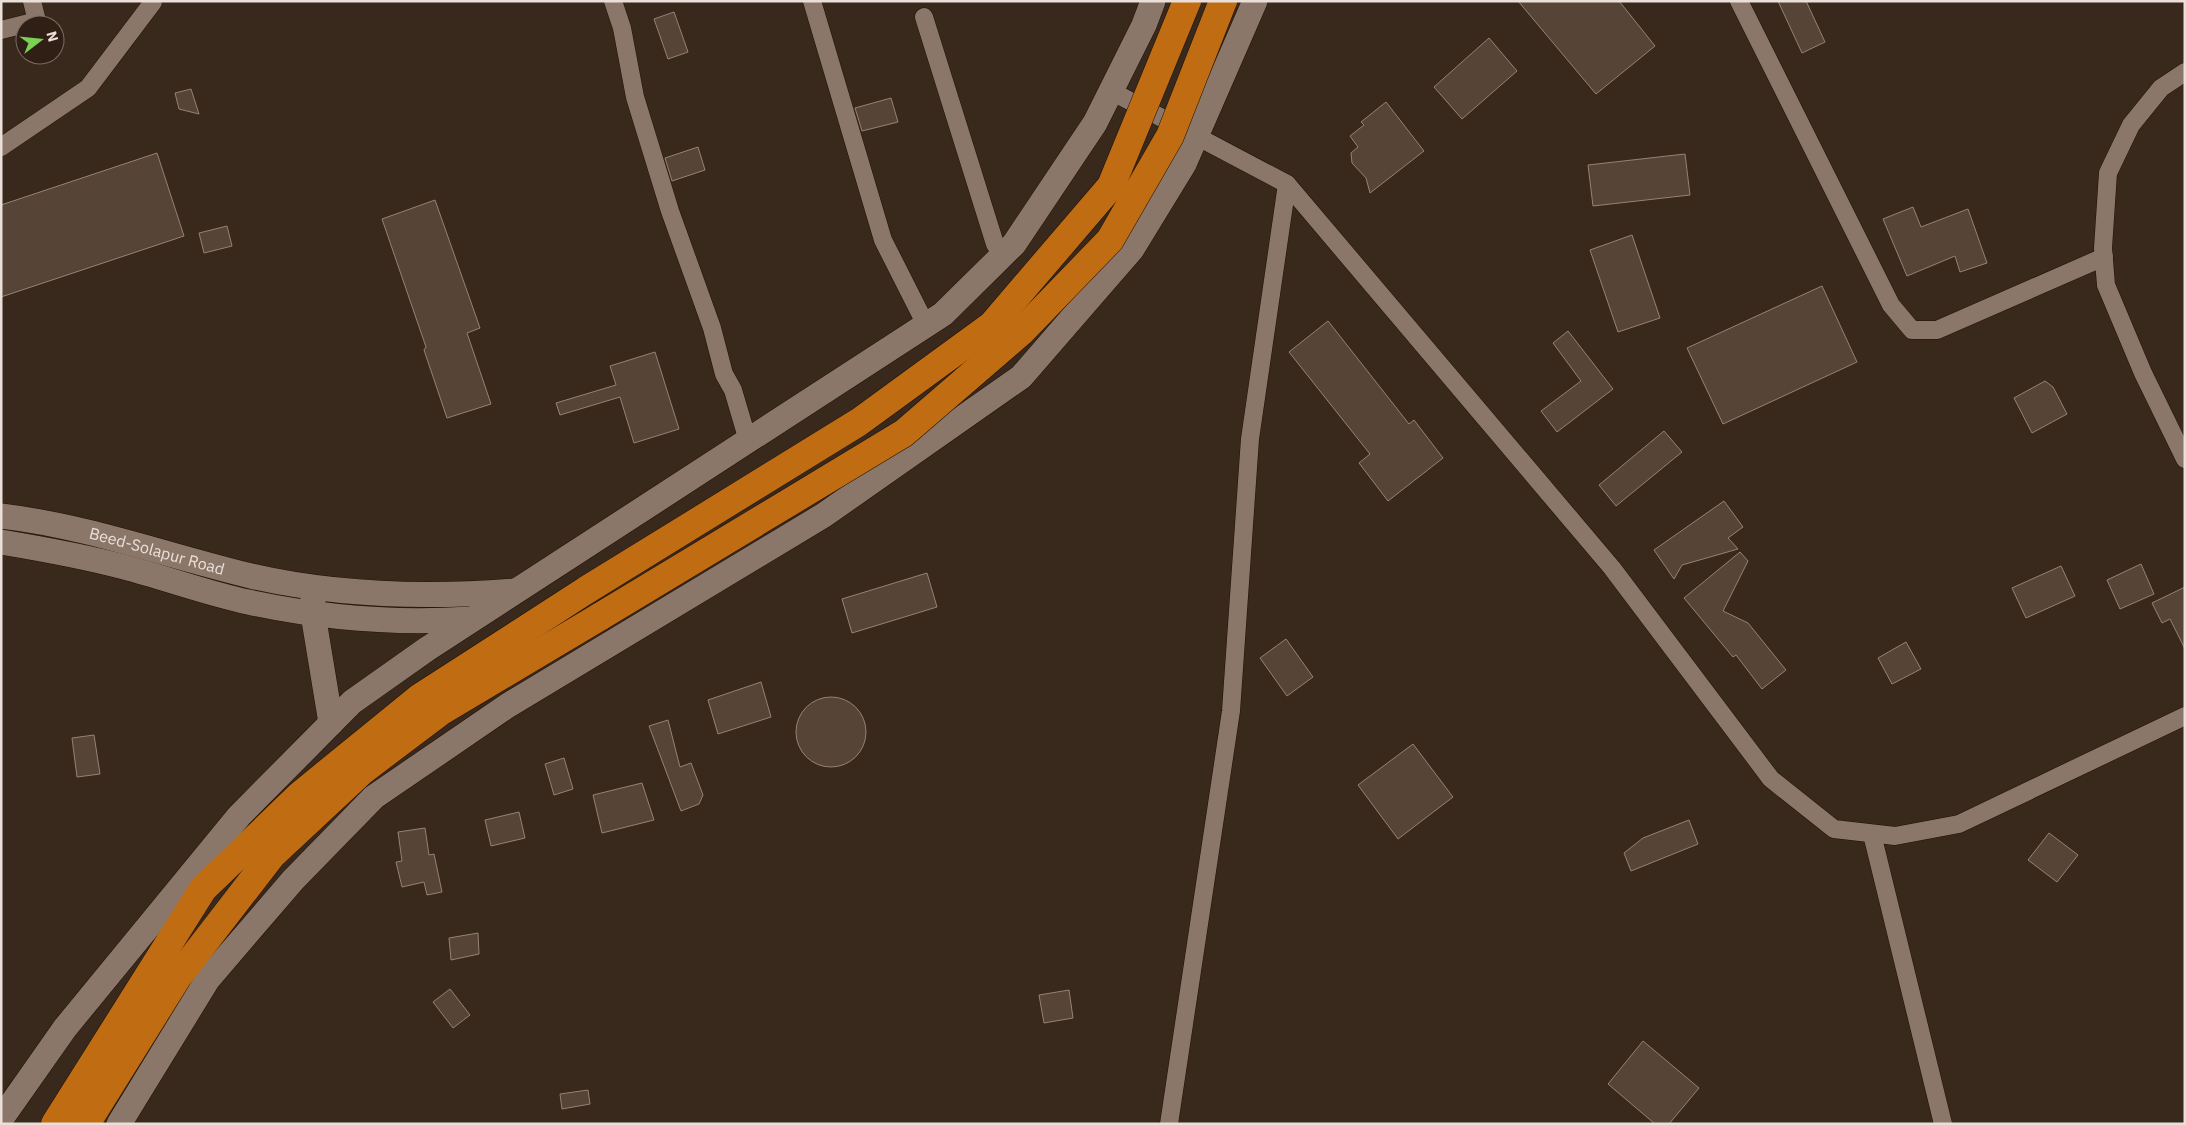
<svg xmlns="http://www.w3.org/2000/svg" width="2186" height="1125" viewBox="0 0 2186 1125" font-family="'IBM Plex Sans',sans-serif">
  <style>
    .building { fill: #564437; stroke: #978275 }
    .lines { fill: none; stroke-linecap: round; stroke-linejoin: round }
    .street-casing { stroke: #201106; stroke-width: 19 }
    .secondary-casing { stroke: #201106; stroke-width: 26 }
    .highway-casing { stroke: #201106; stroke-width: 29 }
    .street { stroke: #8b776a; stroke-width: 18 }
    .secondary { stroke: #8b776a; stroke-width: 25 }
    .highway { stroke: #c06c13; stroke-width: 28 }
    .highway-bridge-casing { stroke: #201106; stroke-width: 29; stroke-linecap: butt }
    .highway-bridge { stroke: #c06c13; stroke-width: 28 }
    .labels { text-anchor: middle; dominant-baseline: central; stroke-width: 4.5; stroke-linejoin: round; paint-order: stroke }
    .street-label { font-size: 16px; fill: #ebe0d9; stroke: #2f1f14 }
  </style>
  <rect width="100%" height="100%" fill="#39291d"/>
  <g class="building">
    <polygon points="1518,1 1619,1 1655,46 1596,94"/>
    <polygon points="1778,1 1806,1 1825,42 1802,53"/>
    <polygon points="674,12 688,52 668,59 654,19"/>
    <polygon points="1489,38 1517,71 1462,119 1434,87"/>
    <polygon points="191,89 199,114 179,109 175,93"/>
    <polygon points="891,98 898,122 862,131 855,108"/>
    <polygon points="1386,102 1424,151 1370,193 1366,178 1352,163 1351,153 1358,147 1350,136 1364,125 1361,122"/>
    <polygon points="698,147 705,170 672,181 665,158"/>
    <polygon points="157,153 184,236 1,297 1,205"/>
    <polygon points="1685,154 1690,195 1593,206 1588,165"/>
    <polygon points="435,200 480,328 467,333 491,404 447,418 424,350 426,347 382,219"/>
    <polygon points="1913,207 1921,227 1968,209 1987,263 1960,272 1955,256 1907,276 1883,219"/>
    <polygon points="227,226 232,246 204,253 199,233"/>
    <polygon points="1632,235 1660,318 1618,332 1590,250"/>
    <polygon points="1822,286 1857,362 1723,424 1687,348"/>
    <polygon points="1328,321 1409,424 1414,420 1443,458 1388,501 1359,463 1370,454 1289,352"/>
    <polygon points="1568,331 1613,389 1557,432 1541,411 1581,381 1553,343"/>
    <polygon points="655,352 679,429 634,443 620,397 560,415 556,403 616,385 610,366"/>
    <polygon points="2045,381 2053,387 2067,414 2032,433 2014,398"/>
    <polygon points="1664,431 1682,452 1616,506 1599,485"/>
    <polygon points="1724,501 1743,527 1728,538 1738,549 1682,565 1674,579 1654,550"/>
    <polygon points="1740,552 1748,561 1723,611 1748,623 1786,670 1762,689 1736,655 1733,657 1684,598"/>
    <polygon points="2141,564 2154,594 2120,609 2107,580"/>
    <polygon points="2061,566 2075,596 2026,618 2012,588"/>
    <polygon points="927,573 937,607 852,633 842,599"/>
    <polygon points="2185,587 2185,649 2170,619 2162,623 2152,603"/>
    <polygon points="1286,639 1313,677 1287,696 1260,658"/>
    <polygon points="1906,642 1921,669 1892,684 1878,658"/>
    <polygon points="761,682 771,717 718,734 708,700"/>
    <circle cx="831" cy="732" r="35"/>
    <polygon points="668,720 680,767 691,763 703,795 699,804 681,811 649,726"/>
    <polygon points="94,735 100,774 77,777 72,738"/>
    <polygon points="1413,744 1453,797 1398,839 1358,785"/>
    <polygon points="564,758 573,789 554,795 545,764"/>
    <polygon points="642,783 654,820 602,833 593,795"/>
    <polygon points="519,812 525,838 491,846 485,820"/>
    <polygon points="1689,820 1698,844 1631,871 1624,853 1643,838"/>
    <polygon points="425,828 429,855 434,854 442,892 427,895 424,882 402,887 396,862 402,861 398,832"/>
    <polygon points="2049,833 2078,855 2057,882 2028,860"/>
    <polygon points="478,933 479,954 451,960 449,938"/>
    <polygon points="450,989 470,1015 453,1028 433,1002"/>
    <polygon points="1069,990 1073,1018 1044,1023 1039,995"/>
    <polygon points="1643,1041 1699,1088 1669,1124 1655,1124 1608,1084"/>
    <polygon points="588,1090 590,1104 562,1109 560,1094"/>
  </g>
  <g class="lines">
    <defs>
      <g id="street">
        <polyline points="613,1 622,28 635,97 670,211 712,328 724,374 733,390 748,441"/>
        <polyline points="812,1 883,240 926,325"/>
        <polyline points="1739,1 1891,305 1912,330 1937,330 2104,257"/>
        <polyline points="924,17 995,244 1002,254 1000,258"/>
        <polyline points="1,30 37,21 32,1"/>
        <polyline points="2185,72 2161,88 2131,125 2108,173 2103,248 2106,285 2143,373 2185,459"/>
        <polyline points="1111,91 1287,184 1612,568 1771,779 1834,829 1895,836 1959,824 2185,716"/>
        <polyline points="1,147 88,88 153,2"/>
        <polyline points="1872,834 1943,1124"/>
        <polyline points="1169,1124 1231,711 1250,439 1287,184"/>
      </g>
      <g id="secondary">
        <path id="s1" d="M1,516C87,526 168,556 251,576C338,596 426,598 515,591"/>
        <path d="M1,542C43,549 83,556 124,567C166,578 206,593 248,602C322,618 395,624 470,619"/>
        <polyline points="313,597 313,614 331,723"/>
        <polyline points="1,1119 65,1028 239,816 352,702 427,649 943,314 1014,244 1095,123 1144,25 1153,1"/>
        <polyline points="119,1124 208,979 293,880 374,797 507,706 824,515 1021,377 1132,249 1184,164 1255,1"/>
      </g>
      <g id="highway">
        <polyline points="55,1124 203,889 300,795 419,698 588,589"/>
        <polyline points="86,1124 177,978 272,855 362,771 440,712 601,616"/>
      </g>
    </defs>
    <use href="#street" class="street-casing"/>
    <use href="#secondary" class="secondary-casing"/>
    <use href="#highway" class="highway-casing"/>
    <use href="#street" class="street"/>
    <use href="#secondary" class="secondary"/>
    <use href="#highway" class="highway"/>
    <defs>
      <g id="highway-bridge">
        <polyline points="588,589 859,422 992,325 1111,186 1187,1"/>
        <polyline points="601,616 904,433 1021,332 1110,240 1170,136 1223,1"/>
      </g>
    </defs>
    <use href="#highway-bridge" class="highway-bridge-casing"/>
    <use href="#highway-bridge" class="highway-bridge"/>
  </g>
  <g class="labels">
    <g class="street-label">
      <text stroke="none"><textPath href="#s1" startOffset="160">Beed-Solapur Road</textPath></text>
    </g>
  </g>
  <rect width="2186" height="1125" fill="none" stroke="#ebe0d9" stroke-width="5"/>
  <g transform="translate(40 40) rotate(74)"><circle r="24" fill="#2f1f14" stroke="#7a6c63"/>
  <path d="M0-4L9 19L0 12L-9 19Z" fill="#7bd156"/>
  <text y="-8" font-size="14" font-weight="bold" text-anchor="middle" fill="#ebe0d9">N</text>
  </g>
</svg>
